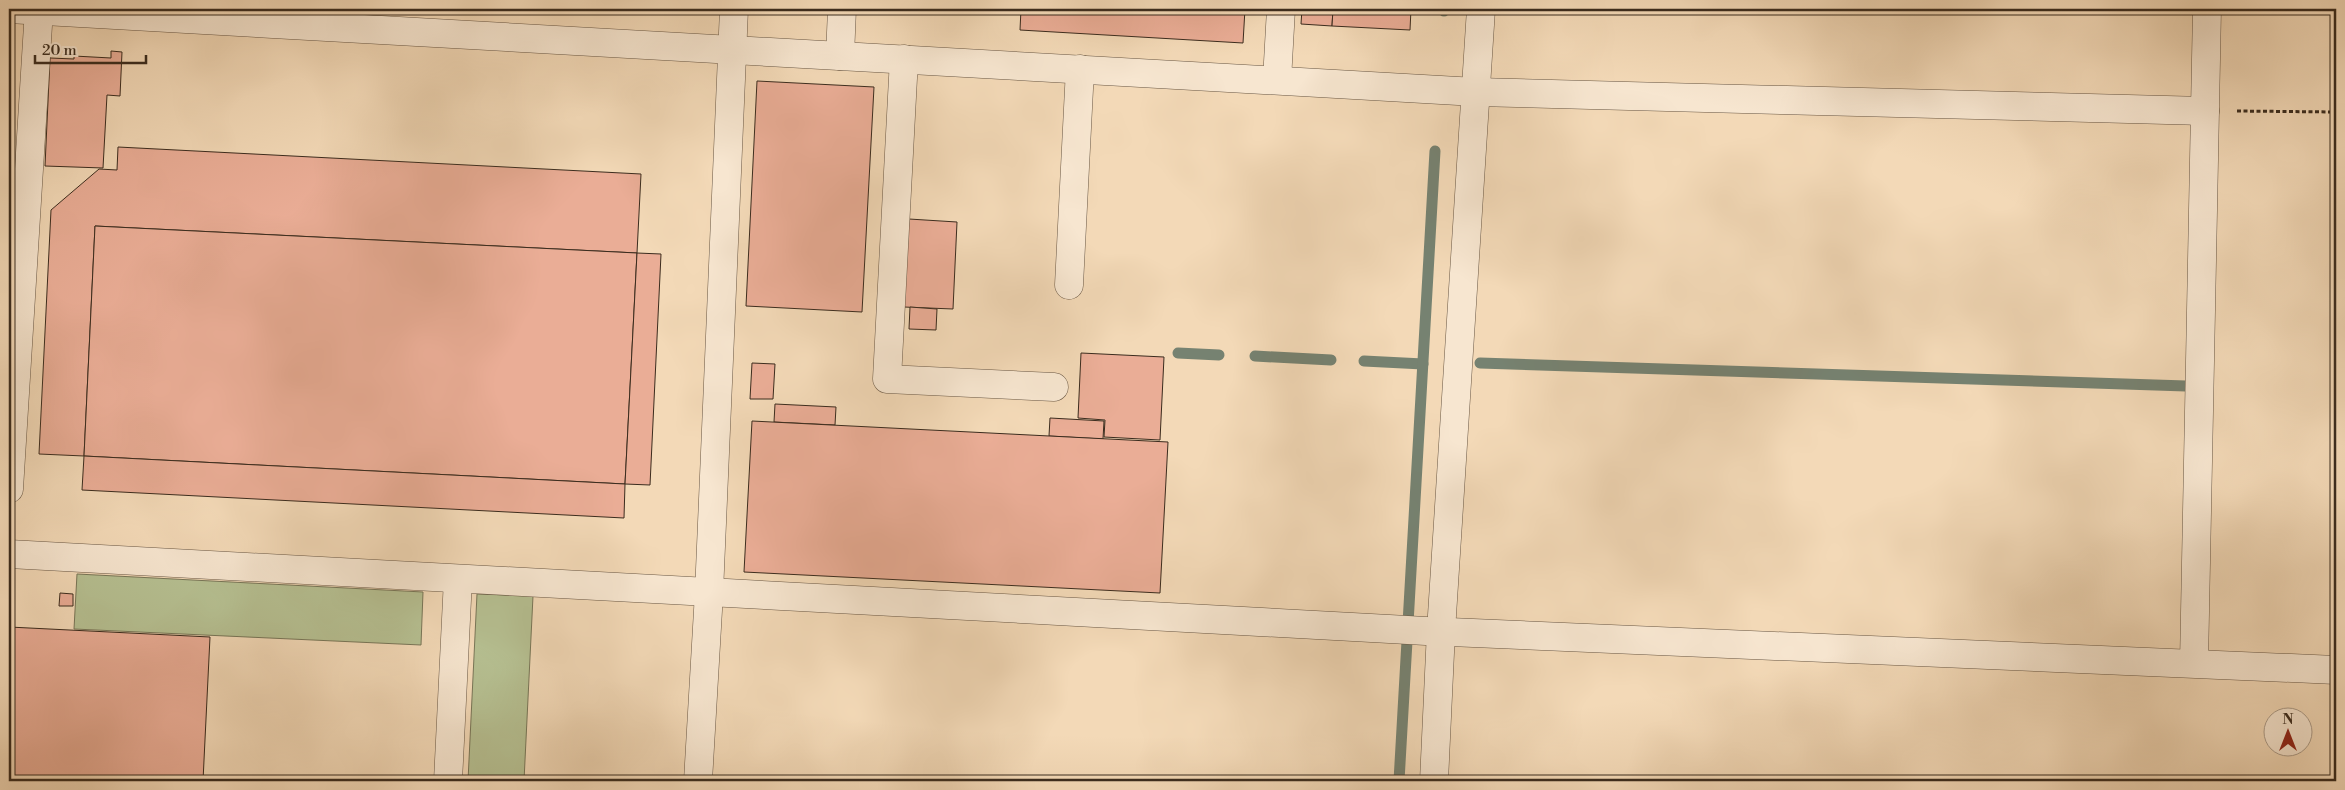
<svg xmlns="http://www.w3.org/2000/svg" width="2345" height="790" viewBox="0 0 2345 790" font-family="'Libre Bodoni',serif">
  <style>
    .green { fill: #b6c092; stroke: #787658 }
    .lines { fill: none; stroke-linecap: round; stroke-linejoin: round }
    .stream { stroke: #768271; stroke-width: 11 }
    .building { fill: #eaad96; stroke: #3b2c1e }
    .minor-casing { stroke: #695744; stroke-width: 29 }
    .path { stroke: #3b2c1e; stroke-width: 3; stroke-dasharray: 4 2.5; stroke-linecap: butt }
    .minor { stroke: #f7e6d0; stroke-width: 28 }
  </style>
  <rect width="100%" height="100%" fill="#f3d9b7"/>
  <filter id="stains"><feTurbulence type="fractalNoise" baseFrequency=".004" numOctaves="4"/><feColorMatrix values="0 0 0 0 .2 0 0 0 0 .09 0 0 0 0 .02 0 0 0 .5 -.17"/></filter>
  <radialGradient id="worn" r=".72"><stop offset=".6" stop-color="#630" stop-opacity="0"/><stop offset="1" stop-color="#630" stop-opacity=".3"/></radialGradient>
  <g class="green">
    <polygon points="77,574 423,592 421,645 74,629"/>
    <polygon points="477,594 533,596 524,781 468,781"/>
  </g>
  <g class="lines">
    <g class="stream">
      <polyline points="1444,11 1444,9"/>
      <polyline points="1178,353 1219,355"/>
      <polyline points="1255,356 1331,360"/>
      <polyline points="1364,361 1423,364"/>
      <polyline points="1480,363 2186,386"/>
      <polyline points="1399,781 1435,151"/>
    </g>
  </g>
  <g class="building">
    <polygon points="1021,9 1245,9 1243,43 1020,30"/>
    <polygon points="1302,9 1333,9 1332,26 1301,24"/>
    <polygon points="1333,9 1411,9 1410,30 1332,26"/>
    <polygon points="111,51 122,52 120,96 107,95 103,168 45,166 50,58 74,59 74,56 111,58"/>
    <polygon points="757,81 874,87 862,312 746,306"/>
    <polygon points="118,147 641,174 637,253 95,226 84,456 39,454 51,210 99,169 117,170"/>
    <polygon points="909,219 957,222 953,309 904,307"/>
    <polygon points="95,226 637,253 625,484 84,456"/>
    <polygon points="637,253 661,254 650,485 625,484"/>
    <polygon points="910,307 937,309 936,330 909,329"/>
    <polygon points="1081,353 1164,357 1160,440 1104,437 1105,420 1078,418"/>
    <polygon points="752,363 775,364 773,399 750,399"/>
    <polygon points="775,404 836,407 835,425 774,422"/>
    <polygon points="1050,418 1104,421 1103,439 1049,436"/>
    <polygon points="752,421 1168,442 1160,593 744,572"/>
    <polygon points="84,456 625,484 624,518 82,490"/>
    <polygon points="60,593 73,594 73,606 59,606"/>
    <polygon points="9,627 210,637 203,781 9,781"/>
  </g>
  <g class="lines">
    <defs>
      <g id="minor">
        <polyline points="9,9 1476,92 2205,111"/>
        <polyline points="840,56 842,9"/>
        <polyline points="904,59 887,379 1054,387"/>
        <polyline points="1277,80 1281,9"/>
        <polyline points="1069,285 1080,69"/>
        <polyline points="9,489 39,9"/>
        <polyline points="9,554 1426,631 2336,670"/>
        <polyline points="2194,663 2207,9"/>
        <polyline points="448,781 458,579"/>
        <polyline points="698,781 709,593 734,9"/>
        <polyline points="1434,781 1441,631 1481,9"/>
      </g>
    </defs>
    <use href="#minor" class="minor-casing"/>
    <polyline class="path" points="2237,111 2336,112"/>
    <use href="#minor" class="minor"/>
  </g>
  <rect width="2345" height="790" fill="none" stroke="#f3d9b7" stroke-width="30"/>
  <rect x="10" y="10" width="2325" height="770" fill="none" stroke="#3b2c1e" stroke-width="2.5"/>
  <rect x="15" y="15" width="2315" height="760" fill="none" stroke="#3b2c1e"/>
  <g transform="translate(2288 732)"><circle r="24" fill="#f7e6d0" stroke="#ac9c89"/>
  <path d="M0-4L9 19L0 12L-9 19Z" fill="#8f2418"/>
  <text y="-8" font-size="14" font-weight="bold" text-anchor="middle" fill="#3b2c1e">N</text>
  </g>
  <path d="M35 55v8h111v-8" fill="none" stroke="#3b2c1e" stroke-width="2.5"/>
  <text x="42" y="55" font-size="15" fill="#3b2c1e" stroke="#f7e6d0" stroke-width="4" paint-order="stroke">20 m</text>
  <rect width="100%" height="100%" filter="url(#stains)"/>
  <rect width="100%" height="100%" fill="url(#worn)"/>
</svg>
